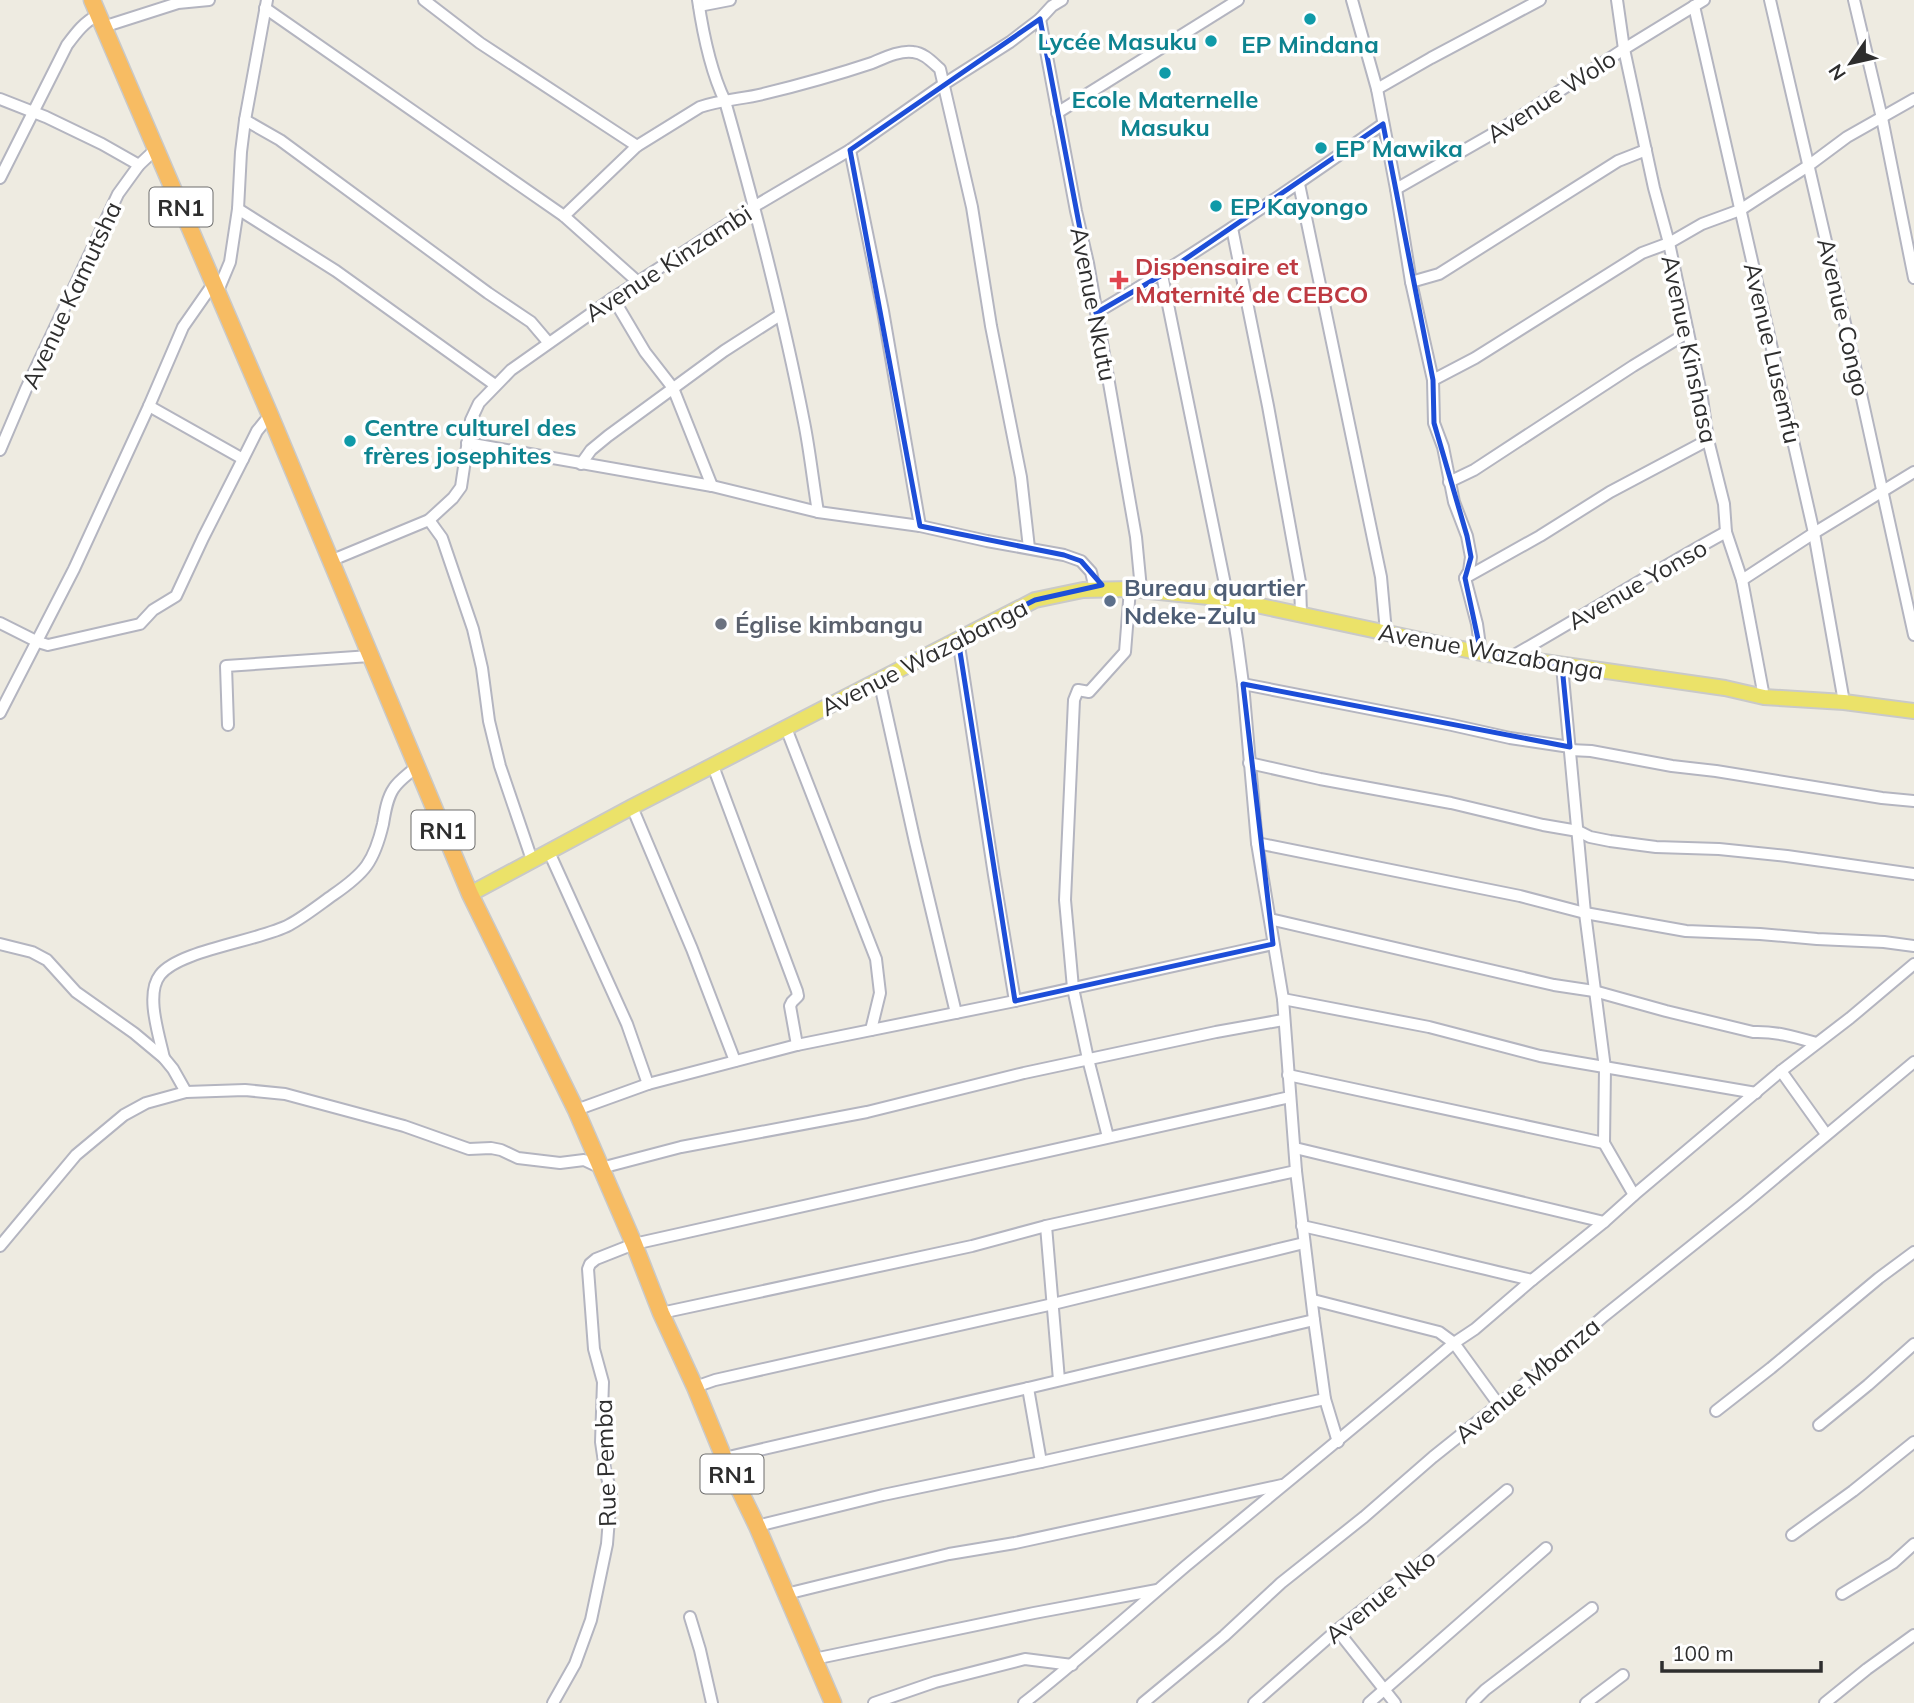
<svg xmlns="http://www.w3.org/2000/svg" width="1914" height="1703" viewBox="0 0 1914 1703" font-family="Mulish,sans-serif">
  <style>
    .lines { fill: none; stroke-linecap: round; stroke-linejoin: round }
    .minor-casing { stroke: #b4b5c0; stroke-width: 14 }
    .major-casing { stroke: #c9c9c9; stroke-width: 18 }
    .highway-casing { stroke: #c9c9c9; stroke-width: 19 }
    .minor { stroke: #fff; stroke-width: 10 }
    .major { stroke: #ebe269; stroke-width: 14 }
    .highway { stroke: #f7bc63; stroke-width: 16 }
    .marked { fill: none; stroke: #1d4ed8; stroke-width: 5; stroke-linejoin: round }
    .culture-dot { fill: #0f9aa8; stroke: #fff; stroke-width: 2.5 }
    .health-dot { fill: #e0444e; stroke: #fff; stroke-width: 2.5 }
    .service-dot { fill: #5c6f8a; stroke: #fff; stroke-width: 2.5 }
    .worship-dot { fill: #6b7280; stroke: #fff; stroke-width: 2.5 }
    .labels { text-anchor: middle; dominant-baseline: central; stroke-width: 7; stroke-linejoin: round; paint-order: stroke }
    .shield { fill: #fff; stroke: #6d6d6d; stroke-width: 2 }
    .shield-label { font-size: 23px; font-weight: bold; fill: #2e2e2e }
    .culture-label { font-size: 24px; font-weight: bold; fill: #0d838f; stroke: #fff; text-anchor: start }
    .street-label { font-size: 24px; fill: #2e2e2e; stroke: #fff }
    .health-label { font-size: 24px; font-weight: bold; fill: #be3a42; stroke: #fff; text-anchor: start }
    .service-label { font-size: 24px; font-weight: bold; fill: #4e5e75; stroke: #fff; text-anchor: start }
    .worship-label { font-size: 24px; font-weight: bold; fill: #5b616d; stroke: #fff; text-anchor: start }
  </style>
  <rect width="100%" height="100%" fill="#eeebe1"/>
  <g class="lines">
    <defs>
      <g id="minor">
        <polyline points="424,0 480,43 637,146"/>
        <path d="M698,0C703,34 710,70 725,101C755,207 783,314 804,422C810,452 813,482 818,512"/>
        <polyline points="1352,0 1377,89 1396,189 1411,282 1433,380 1434,423 1443,447 1454,502 1467,536 1471,557 1469,571 1465,578 1477,624 1481,653"/>
        <polyline points="1617,0 1624,49 1654,188 1669,243 1702,398 1708,440 1724,504 1726,532 1742,580 1764,697"/>
        <polyline points="1770,0 1854,362 1914,635"/>
        <polyline points="1854,0 1882,118 1914,278"/>
        <polyline points="699,6 730,0"/>
        <polyline points="1694,6 1814,533 1844,702"/>
        <polyline points="265,8 564,216 638,282"/>
        <polyline points="1040,19 1076,211 1088,263 1136,537 1141,589"/>
        <polyline points="103,27 178,3 209,0"/>
        <polyline points="1377,89 1431,58 1540,0"/>
        <polyline points="0,99 46,117 102,144 139,165"/>
        <polyline points="1057,113 1238,0"/>
        <polyline points="245,120 280,140 488,293 531,322 548,342"/>
        <polyline points="850,150 883,311 920,526"/>
        <path d="M0,178L67,45C76,33 84,22 98,15"/>
        <polyline points="1299,184 1381,577 1386,632"/>
        <polyline points="1396,189 1501,129 1624,49 1704,0"/>
        <polyline points="238,209 336,271 495,385"/>
        <path d="M564,216L637,146L700,107C720,100 742,99 763,94C800,85 836,75 872,63C884,58 900,50 913,52C924,53 932,62 940,69L972,207L991,326L1021,477L1029,548"/>
        <polyline points="1232,228 1268,406 1300,582 1301,614"/>
        <polyline points="1162,275 1228,599 1232,608 1237,639 1243,684 1257,843 1283,999 1296,1171 1314,1320 1325,1399 1338,1442"/>
        <polyline points="1411,282 1439,274 1618,161 1646,150"/>
        <polyline points="217,293 230,262 238,209 241,152 245,120 267,0"/>
        <polyline points="613,298 645,352 673,388 712,486"/>
        <path d="M1096,313C1195,255 1290,190 1383,124"/>
        <polyline points="1433,380 1475,358 1642,253 1669,243 1702,224 1740,210 1808,166 1847,137 1914,99"/>
        <polyline points="149,406 243,459"/>
        <polyline points="467,443 712,486 818,512 920,526 987,541 1064,555 1081,561 1091,572 1095,589"/>
        <polyline points="0,450 26,389 118,194 139,165 156,149"/>
        <polyline points="581,464 591,450 608,436 724,351 780,315"/>
        <polyline points="1449,482 1474,470 1633,366 1687,333"/>
        <polyline points="429,520 442,538 473,629 482,668 489,721 500,766 532,860"/>
        <polyline points="330,561 429,520 453,498 461,487 471,420 479,403 511,370 613,298 755,206 850,150 944,84 1010,42 1040,19 1052,6 1062,0"/>
        <polyline points="1465,578 1540,536 1610,492 1708,440"/>
        <polyline points="1742,580 1814,533 1914,472"/>
        <polyline points="0,623 38,642 48,645 140,624 153,610 176,596 203,538 243,459 257,431 270,415"/>
        <polyline points="958,639 994,875 1015,1001"/>
        <path d="M1511,657C1583,616 1653,572 1726,532"/>
        <polyline points="1562,666 1585,913 1605,1068 1604,1143 1634,1195"/>
        <polyline points="879,680 915,842 956,1013"/>
        <polyline points="1243,684 1452,725 1510,738 1570,747"/>
        <polyline points="0,713 74,569 149,406 183,327 213,284"/>
        <polyline points="228,725 226,666 370,656"/>
        <polyline points="786,728 876,959 880,993 871,1030"/>
        <polyline points="1570,750 1591,751 1672,766 1716,771 1882,798 1914,801"/>
        <polyline points="1249,763 1320,779 1451,803 1543,825 1578,831 1590,837 1610,841 1656,847 1719,849 1787,856 1914,874"/>
        <polyline points="713,766 797,991 798,996 792,1002 790,1006 797,1045"/>
        <polyline points="632,807 692,949 735,1061"/>
        <polyline points="1257,843 1520,896 1585,913 1686,931 1760,934 1817,939 1884,942 1914,946"/>
        <polyline points="549,852 627,1024 648,1084"/>
        <path d="M1270,919L1554,985L1594,991L1666,1011L1753,1032C1775,1031 1795,1037 1816,1043"/>
        <polyline points="0,944 32,952 47,960 76,992 134,1033 164,1058 173,1069 186,1092"/>
        <polyline points="1283,999 1429,1027 1540,1056 1756,1093"/>
        <path d="M164,1058C159,1035 145,994 160,975C179,950 259,941 289,925C304,917 319,905 333,895C365,873 374,862 383,824C385,812 387,798 394,788C399,780 410,773 417,766"/>
        <polyline points="1781,1071 1826,1134"/>
        <polyline points="1288,1075 1604,1143"/>
        <polyline points="576,1110 648,1084 797,1045 1015,1001 1273,944"/>
        <polyline points="1108,1137 1088,1059 1073,988 1065,900 1074,700 1078,690 1089,692 1125,652 1130,589"/>
        <polyline points="1295,1148 1604,1222"/>
        <polyline points="1046,1226 1059,1380"/>
        <path d="M1302,1226C1379,1243 1455,1262 1532,1280"/>
        <polyline points="0,1246 76,1155 124,1115 146,1103 186,1092 245,1090 285,1094 404,1126 469,1149 491,1148 501,1150 518,1158 560,1163 584,1160 601,1168 681,1147 867,1112 1024,1073 1216,1032 1283,1020"/>
        <polyline points="1313,1300 1439,1332 1454,1343 1499,1405"/>
        <polyline points="661,1313 972,1246 1046,1226 1296,1171"/>
        <polyline points="695,1387 715,1380 1053,1304 1304,1243"/>
        <polyline points="1028,1388 1041,1462"/>
        <polyline points="1716,1411 1771,1368 1879,1278 1914,1252"/>
        <polyline points="1819,1425 1868,1385 1914,1344"/>
        <polyline points="724,1458 1028,1388 1314,1320"/>
        <polyline points="757,1526 883,1495 1041,1462 1325,1399"/>
        <polyline points="1792,1535 1853,1491 1914,1442"/>
        <polyline points="786,1594 949,1554 1015,1543 1282,1485"/>
        <polyline points="1842,1594 1893,1563 1914,1544"/>
        <polyline points="690,1617 700,1650 712,1703"/>
        <polyline points="1337,1630 1395,1703"/>
        <polyline points="814,1659 1034,1613 1157,1590"/>
        <polyline points="553,1703 575,1664 591,1620 607,1544 611,1493 605,1469 601,1442 603,1382 594,1349 588,1269 590,1264 596,1259 634,1244 1290,1097"/>
        <polyline points="874,1703 935,1682 1025,1659 1072,1665"/>
        <path d="M1024,1703C1080,1659 1133,1611 1187,1565C1276,1491 1366,1418 1454,1343L1475,1329L1532,1280L1604,1222L1634,1195L1781,1071L1850,1018L1914,964"/>
        <polyline points="1143,1703 1224,1636 1281,1583 1364,1517 1433,1457 1547,1366 1604,1316 1744,1204 1914,1062"/>
        <polyline points="1254,1703 1337,1630 1403,1578 1507,1490"/>
        <polyline points="1369,1703 1546,1548"/>
        <polyline points="1472,1703 1485,1690 1592,1608"/>
        <polyline points="1586,1703 1623,1675"/>
        <polyline points="1825,1703 1867,1669 1914,1635"/>
      </g>
      <polyline id="major" points="470,894 632,807 1035,600 1083,590 1130,589 1228,599 1481,653 1725,688 1764,697 1844,702 1914,711"/>
      <polyline id="highway" points="92,0 270,415 470,894 576,1110 634,1244 661,1313 695,1387 724,1458 757,1526 833,1703"/>
    </defs>
    <use href="#minor" class="minor-casing"/>
    <use href="#major" class="major-casing"/>
    <use href="#highway" class="highway-casing"/>
    <use href="#minor" class="minor"/>
    <use href="#major" class="major"/>
    <use href="#highway" class="highway"/>
  </g>
  <path class="marked" d="M1040,19L1096,313L1162,275L1383,124L1433,380L1434,423L1467,536L1471,557L1465,578L1481,653L1562,666L1570,747L1243,684L1273,944L1015,1001L958,639L1035,600L1102,585L1081,561L1064,555L920,526L850,150Z"/>
  <g class="culture-dot">
    <circle cx="1310" cy="19" r="7"/>
    <circle cx="1211" cy="41" r="7"/>
    <circle cx="1165" cy="73" r="7"/>
    <circle cx="1321" cy="148" r="7"/>
    <circle cx="1216" cy="206" r="7"/>
    <circle cx="350" cy="441" r="7"/>
  </g>
  <path class="health-dot" d="M1115.5 269.5h7v7h7v7h-7v7h-7v-7h-7v-7h7z"/>
  <circle class="service-dot" cx="1110" cy="601" r="7"/>
  <circle class="worship-dot" cx="721" cy="624" r="7"/>
  <g class="labels">
    <g class="shield">
      <rect x="149.5" y="187.5" width="63" height="39" rx="5"/>
      <rect x="411.5" y="810.5" width="63" height="39" rx="5"/>
      <rect x="700.5" y="1454.5" width="63" height="39" rx="5"/>
    </g>
    <g class="shield-label">
      <text x="181" y="207">RN1</text>
      <text x="443" y="830">RN1</text>
      <text x="732" y="1474">RN1</text>
    </g>
    <g class="culture-label">
      <text x="1197" y="41" text-anchor="end">Lycée Masuku</text>
      <text x="1310" y="44" text-anchor="middle">EP Mindana</text>
      <text x="1165" y="99" text-anchor="middle">Ecole Maternelle<tspan x="1165" dy="28">Masuku</tspan></text>
      <text x="1335" y="148">EP Mawika</text>
      <text x="1230" y="206">EP Kayongo</text>
      <text x="364" y="427">Centre culturel des<tspan x="364" dy="28">frères josephites</tspan></text>
    </g>
    <g class="street-label">
      <text transform="translate(1551 96) rotate(-33)">Avenue Wolo</text>
      <text transform="translate(668 263) rotate(-33)">Avenue Kinzambi</text>
      <text transform="translate(71 295) rotate(-65)">Avenue Kamutsha</text>
      <text transform="translate(1094 304) rotate(79)">Avenue Nkutu</text>
      <text transform="translate(1844 317) rotate(77)">Avenue Congo</text>
      <text transform="translate(1690 349) rotate(78)">Avenue Kinshasa</text>
      <text transform="translate(1773 353) rotate(77)">Avenue Lusemfu</text>
      <text transform="translate(1637 584) rotate(-30)">Avenue Yonso</text>
      <text transform="translate(1491 651) rotate(10)">Avenue Wazabanga</text>
      <text transform="translate(924 657) rotate(-27)">Avenue Wazabanga</text>
      <text transform="translate(1527 1380) rotate(-40)">Avenue Mbanza</text>
      <text transform="translate(605 1463) rotate(-92)">Rue Pemba</text>
      <text transform="translate(1380 1596) rotate(-39)">Avenue Nko</text>
    </g>
    <g class="health-label">
      <text x="1135" y="266">Dispensaire et<tspan x="1135" dy="28">Maternité de CEBCO</tspan></text>
    </g>
    <g class="service-label">
      <text x="1124" y="587">Bureau quartier<tspan x="1124" dy="28">Ndeke-Zulu</tspan></text>
    </g>
    <g class="worship-label">
      <text x="735" y="624">Église kimbangu</text>
    </g>
  </g>
  <g transform="translate(1851 63) rotate(236)" stroke="#ffffff" stroke-width="5" paint-order="stroke">
  <path d="M0-5L12 26L0 18L-12 26Z" fill="#2e2e2e"/>
  <text y="-10" font-size="19" font-weight="bold" text-anchor="middle" fill="#2e2e2e">N</text>
  </g>
  <path d="M1662 1661v10h159v-10" fill="none" stroke="#2e2e2e" stroke-width="3.5"/>
  <text x="1672" y="1661" font-size="21" fill="#2e2e2e" stroke="#ffffff" stroke-width="5" paint-order="stroke">100 m</text>
</svg>
